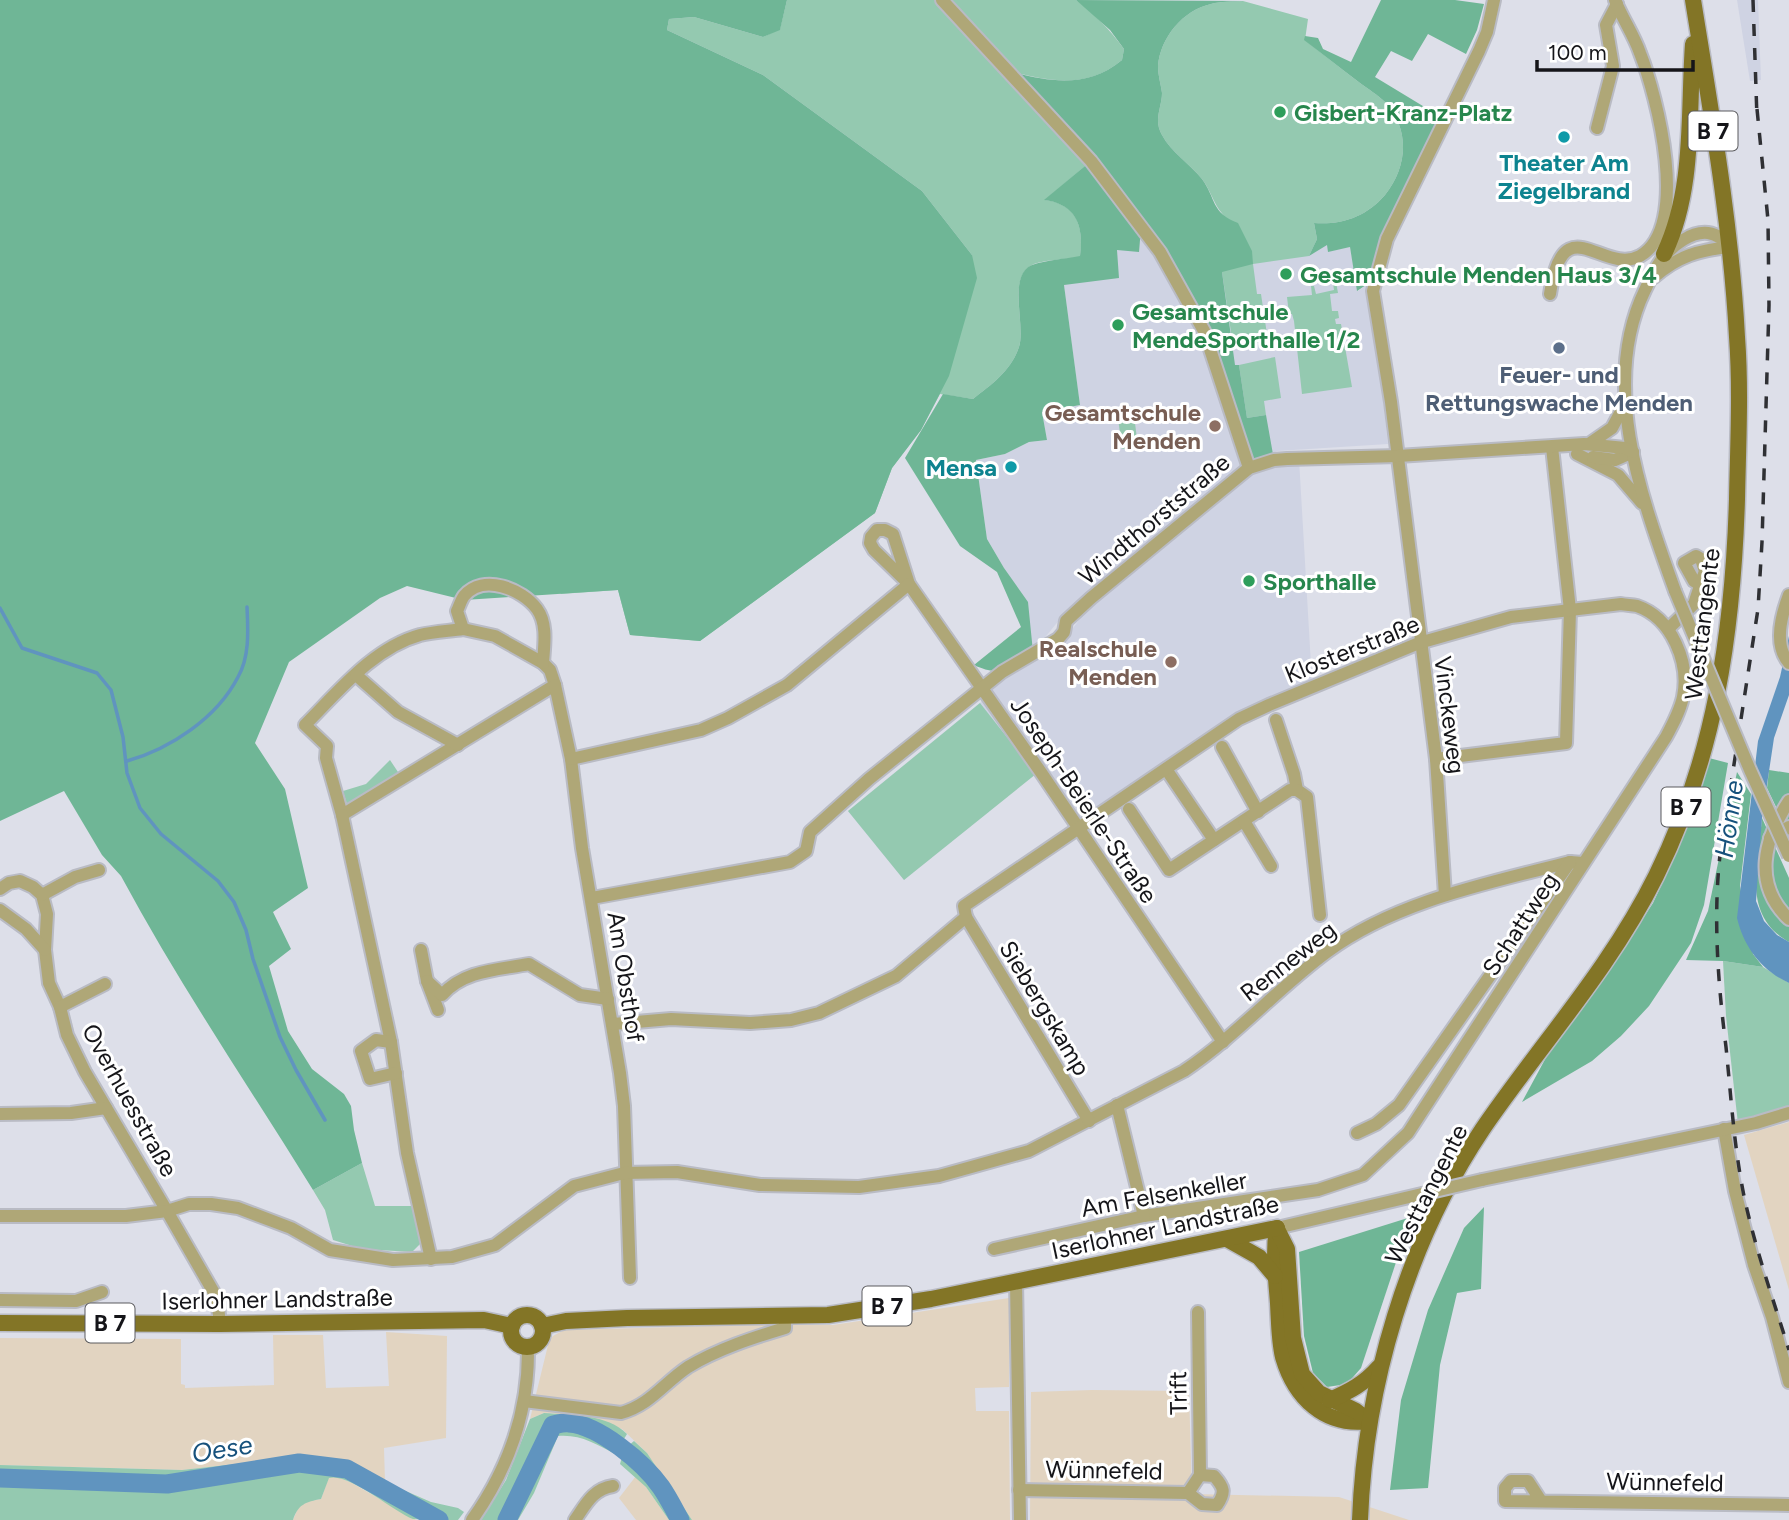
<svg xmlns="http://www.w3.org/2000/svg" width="1789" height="1520" viewBox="0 0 1789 1520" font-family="Figtree,sans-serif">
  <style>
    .industrial { fill: #e2d4c1 }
    .built { fill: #cfd3e3 }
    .green { fill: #94c9b0 }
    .forest { fill: #6fb696 }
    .water { fill: #6094bf }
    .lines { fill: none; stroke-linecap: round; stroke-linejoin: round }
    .stream { stroke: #6094bf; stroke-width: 3.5 }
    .river { stroke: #6094bf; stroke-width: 19 }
    .minor-casing { stroke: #b9bbc4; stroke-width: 16 }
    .major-casing { stroke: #b9bbc4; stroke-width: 19 }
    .minor { stroke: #afa777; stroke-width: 12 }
    .major { stroke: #837526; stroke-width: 16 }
    .rail { stroke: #2f3034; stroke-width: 3.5; stroke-dasharray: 12 12; stroke-linecap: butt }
    .minor-bridge-casing { stroke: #b9bbc4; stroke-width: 16; stroke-linecap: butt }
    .minor-bridge { stroke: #afa777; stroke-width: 12 }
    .leisure-dot { fill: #2e9e5b; stroke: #fff; stroke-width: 2.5 }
    .culture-dot { fill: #0f9aa8; stroke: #fff; stroke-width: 2.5 }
    .service-dot { fill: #5c6f8a; stroke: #fff; stroke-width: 2.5 }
    .education-dot { fill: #8d6e63; stroke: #fff; stroke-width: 2.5 }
    .labels { text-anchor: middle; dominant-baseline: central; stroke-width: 6; stroke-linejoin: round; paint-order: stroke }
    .shield { fill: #fff; stroke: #5b5b5e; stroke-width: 2 }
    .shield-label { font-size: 23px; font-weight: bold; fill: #151519 }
    .leisure-label { font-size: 24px; font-weight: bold; fill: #27864d; stroke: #fff; text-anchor: start }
    .culture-label { font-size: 24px; font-weight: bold; fill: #0d838f; stroke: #fff }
    .service-label { font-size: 24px; font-weight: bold; fill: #4e5e75; stroke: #fff }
    .education-label { font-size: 24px; font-weight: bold; fill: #785e54; stroke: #fff; text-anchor: end }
    .street-label { font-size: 24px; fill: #151519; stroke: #fff }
    .water-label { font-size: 26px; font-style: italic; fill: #16517c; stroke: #fff }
  </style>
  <rect width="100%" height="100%" fill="#dddfe9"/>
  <g class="industrial">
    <polygon points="1789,1122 1789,1290 1744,1135"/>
    <polygon points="1009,1298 1009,1387 975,1388 976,1411 1009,1411 1010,1520 692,1520 647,1453 622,1429 583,1416 544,1413 530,1419 549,1341 553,1336 564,1330 751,1325 833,1325"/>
    <polygon points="386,1332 447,1336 446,1438 384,1448 385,1482 341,1460 319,1457 298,1457 182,1470 0,1465 0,1338 181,1339 181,1384 185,1385 185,1388 274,1385 273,1335 323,1335 326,1388 389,1386"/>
    <polygon points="1092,1390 1189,1391 1192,1494 1339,1497 1409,1520 1030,1520 1031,1392"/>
    <polygon points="335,1476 352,1483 416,1520 293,1520 298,1508 304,1502 321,1499 329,1477"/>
    <polygon points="636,1476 646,1487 669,1520 636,1520 619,1498"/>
  </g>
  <g class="built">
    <polygon points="1737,0 1758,0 1761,80 1750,81"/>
    <polygon points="1141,227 1327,244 1329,251 1350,247 1358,291 1375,279 1371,292 1388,444 1277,451 1239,471 1070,607 1033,652 1004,568 987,539 976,460 1005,454 1029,442 1047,440 1042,412 1080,405 1064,285 1117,250"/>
    <polygon points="1299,459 1312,682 1238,716 1078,829 1039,771 904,880 848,811 980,703 994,687 1063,641 1086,611 1243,475"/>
  </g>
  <g class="green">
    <path d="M787,0H1076C1095,14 1110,30 1124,49L1122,60C1087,89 1051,82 1010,71L1091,161L1045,200C1078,204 1084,228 1080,257C1067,259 1042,260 1032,265C1007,278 1026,324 1019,347C1011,371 992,384 973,399L940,394L921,430L892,468L875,513L700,641L630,635L618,590L560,594L972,255L922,191L763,75L667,30L669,19L694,17L763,37L780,29Z"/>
    <path d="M1243,1L1308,19L1305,40C1323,54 1341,69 1360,83C1368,89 1378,95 1385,102C1411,130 1407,168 1385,195C1366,217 1342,225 1314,223L1317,239L1309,256L1253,264L1257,294H1261L1268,341L1254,343L1253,336L1232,339L1222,272L1228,219C1214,208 1212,192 1202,179C1190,164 1171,152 1162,135C1153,120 1162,107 1162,93C1161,84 1158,76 1158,66C1160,38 1183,10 1211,4C1221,1 1233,2 1243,1Z"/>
    <polygon points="1336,282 1338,293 1330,294 1332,311 1338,311 1339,318 1335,319 1336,324 1341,324 1352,387 1302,394 1294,321 1292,314 1289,314 1287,297 1312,295 1311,286 1314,286 1316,294 1334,290 1333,283"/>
    <polygon points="1275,357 1281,398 1264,401 1266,415 1247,418 1239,365"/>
    <polygon points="1134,415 1138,447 1122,449 1118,418"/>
    <polygon points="980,703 1036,774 904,880 848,811"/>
    <polygon points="390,760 400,775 348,808 343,791 366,784"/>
    <polygon points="1723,961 1763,967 1789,983 1789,1109 1738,1124 1726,1016"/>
    <polygon points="362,1163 375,1206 414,1206 422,1242 412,1252 362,1249 333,1240 325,1210 313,1190"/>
    <path d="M544,1413C570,1415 608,1414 627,1434L615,1454C596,1444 580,1434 558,1436L534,1493L518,1520H481L506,1480L530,1419Z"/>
    <polygon points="634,1441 647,1453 692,1520 688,1520 663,1480 628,1446"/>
    <path d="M298,1457L341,1460L385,1482L431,1502L458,1508L464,1512L458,1520C445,1520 426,1520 413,1519C393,1511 348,1472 329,1478L321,1499C306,1502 298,1504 293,1520H0V1465L182,1470Z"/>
    <polygon points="622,1457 648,1481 675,1520 669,1520 646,1487 620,1464"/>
  </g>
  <g class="forest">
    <path d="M0,0H787L780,30L763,37L694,17L669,19L667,30L763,75L922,191L972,255L977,278L949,376L921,430L892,468L875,513L700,641L630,635L618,590L464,600L407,586L380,598L289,662L255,743L285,789L308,888L273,912L291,949L269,966L288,1031L312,1069L344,1094L351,1106L354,1130L362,1163L313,1190C248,1085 179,984 121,876L102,855L64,791L0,821Z"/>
    <path d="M1076,0L1243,1C1233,2 1221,1 1211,4C1183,10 1160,38 1158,66C1158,76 1161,84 1162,93C1162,107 1153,120 1162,135C1171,152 1190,164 1202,179C1216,198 1211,213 1238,223L1252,251L1253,264L1222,272L1235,365H1239L1247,418L1266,415L1274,460L1249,468L1204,331L1141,228L1139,252L1117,250L1119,278L1064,285L1080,405L1042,412L1047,440L1029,442L1005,454L976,460L987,539L1004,568L1028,602L1033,652C1010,667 1001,678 974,665L1021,627L997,572L960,546L905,458L943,394L973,399C992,384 1011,371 1019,347C1026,325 1007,276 1032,265C1046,260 1065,259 1080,256C1084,227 1077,204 1044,200L1091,161L1008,71C1049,82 1087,89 1122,60L1124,49L1110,30Z"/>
    <path d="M1381,0H1455L1484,4L1477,30L1466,54L1428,34L1412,61L1391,51L1375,77L1446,120L1375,279L1357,291L1350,247L1328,252L1327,245L1309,256L1317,239L1314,223C1342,225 1366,217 1385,195C1407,168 1411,130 1385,102C1378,95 1368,89 1360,83C1341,69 1323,54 1304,40L1305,36L1318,38L1323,49L1351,62Z"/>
    <polygon points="1709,758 1728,763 1704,905 1691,943 1649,1006 1621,1036 1592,1061 1522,1102 1549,1052 1621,952 1653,903 1682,840"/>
    <polygon points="1769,770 1789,773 1789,834 1767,788"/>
    <polygon points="1737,772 1751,794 1740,886 1753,954 1763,967 1723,961 1686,960 1708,911"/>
    <path d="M1762,818L1789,878V942C1741,915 1758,864 1762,818Z"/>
    <polygon points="1484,1207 1481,1289 1457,1293 1440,1365 1428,1488 1390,1490 1401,1400 1428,1310 1464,1228"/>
    <polygon points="1411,1217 1361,1368 1347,1384 1327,1387 1313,1373 1304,1336 1299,1252"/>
  </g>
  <path class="water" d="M1789,636V695L1774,738L1762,818L1756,901L1764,921L1777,935L1789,942V983C1761,970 1744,947 1737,918L1758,741L1780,677Z"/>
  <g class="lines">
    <g class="stream">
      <polyline points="0,608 22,648 97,673 111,690 123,737 127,773 140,808 161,834 218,881 234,902 246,930 253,959 280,1037 296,1070 325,1120"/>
      <path d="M127,761C170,749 217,718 238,677C250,656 248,629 247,607"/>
    </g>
    <g class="river">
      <polyline points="0,1478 167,1484 299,1463 347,1469 439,1520"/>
      <path d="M507,1520L553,1425C558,1424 564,1422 569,1423C599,1425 644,1463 661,1487C668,1497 674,1509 680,1520"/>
    </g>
    <defs>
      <g id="minor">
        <polyline points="942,0 1091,161 1160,252 1204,331 1249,468"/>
        <polyline points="1597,128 1613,66 1606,25 1617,4"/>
        <path d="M1654,277C1678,256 1699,250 1730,247"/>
        <path d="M1550,294C1563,204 1603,276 1640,256C1691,227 1657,96 1640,53C1634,35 1622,18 1615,0"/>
        <polyline points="1589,444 1612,428 1625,404"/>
        <polyline points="1577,454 1618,475 1642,503"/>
        <polyline points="1593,457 1615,460 1633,452"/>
        <polyline points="909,584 893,534 885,530 877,530 871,537 870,543 874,550 909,584 1040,771 1223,1042"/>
        <path d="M1675,591C1642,499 1599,385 1645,290C1655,269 1662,253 1683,240C1701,229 1716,230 1730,247"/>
        <path d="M1789,595C1781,616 1773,645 1789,663"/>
        <path d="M463,629L495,636L543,663L550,670L555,685L342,815L326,758L327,746L305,725C338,692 373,648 420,635C433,632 449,631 463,629Z"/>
        <path d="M463,629L457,611C459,607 461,600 464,596C483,573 522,589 537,609C548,624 544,646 543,663"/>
        <polyline points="1668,629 1694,604 1705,571 1701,559 1696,556 1684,563 1694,581 1699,584"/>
        <polyline points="356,675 398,712 458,745"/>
        <polyline points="555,685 571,759 582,848 620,1073 624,1106 630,1278"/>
        <polyline points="1276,720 1294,774 1297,790 1307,797 1320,915"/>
        <polyline points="1222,747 1258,812"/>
        <polyline points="571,759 701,730 728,718 787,685 909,584"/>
        <polyline points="1436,759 1566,743 1570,610 1552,447"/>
        <polyline points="1166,769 1214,840"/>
        <path d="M1789,801C1764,839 1752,884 1789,919"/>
        <polyline points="1129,809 1169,870 1290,790 1297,790"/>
        <polyline points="342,815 391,1042 407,1153 431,1259"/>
        <polyline points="1244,821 1271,866"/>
        <polyline points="1770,838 1789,827"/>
        <path d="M0,889L9,883L20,881L33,887L42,895L47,914L45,950L49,983L60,1007L67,1035L85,1072L167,1211L189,1204H211L238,1208L291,1228L330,1250L393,1260L452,1257L495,1245L574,1186L624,1173L677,1172L760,1185L859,1187L939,1176L1029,1151L1184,1071C1236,1036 1277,989 1327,952C1396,901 1489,883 1570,862L1583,863"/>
        <polyline points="42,895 75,877 99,870"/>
        <polyline points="1445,895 1436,759 1391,402 1373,291 1387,239 1479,51 1487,32 1494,0"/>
        <polyline points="592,898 790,862 806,851 810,832 869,779 1002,672 1058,639 1064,632 1066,621 1091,598 1249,468 1274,460 1287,459 1398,456 1584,444 1625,448 1633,452"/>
        <polyline points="0,910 26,929 45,950"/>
        <polyline points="966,917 1089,1121"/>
        <polyline points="421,950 427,981 438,1010"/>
        <path d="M427,981L442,995C464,970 498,970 529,964L580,995L608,999"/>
        <polyline points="60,1007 105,984"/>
        <path d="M613,1024L671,1019L750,1023L791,1020L819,1013L896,976L966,917L964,906L1239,719L1269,705L1419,643L1511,617L1621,604C1626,605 1632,605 1637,606C1672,618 1690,663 1683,697C1680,711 1673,724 1666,737L1408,1133L1363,1175L1318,1190L1144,1216L994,1249"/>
        <polyline points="391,1042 376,1040 361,1051 370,1079 396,1073"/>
        <polyline points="1117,1105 1144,1216"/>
        <polyline points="0,1114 71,1113 106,1108"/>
        <polyline points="1724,1129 1735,1191 1754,1265 1772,1317 1789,1382"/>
        <polyline points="1357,1133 1376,1124 1399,1105 1570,862"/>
        <polyline points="1482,1180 1756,1123 1789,1113"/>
        <polyline points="0,1216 126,1216 167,1211 217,1298 220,1324"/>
        <polyline points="1277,1228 1422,1194"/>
        <polyline points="1016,1281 1020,1520"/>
        <polyline points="0,1300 76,1301 102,1292"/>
        <polyline points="1198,1312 1200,1475"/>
        <path d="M524,1401L621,1413C650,1405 664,1383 688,1367C718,1349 752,1338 785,1328V1316"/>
        <path d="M1019,1490L1188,1493L1202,1504L1217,1505C1226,1492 1224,1487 1214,1476L1200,1475L1188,1493"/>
        <polyline points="1541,1501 1528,1481 1511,1481 1505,1488 1505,1501 1789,1505"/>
        <path d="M472,1520C509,1468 529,1411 528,1347"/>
        <path d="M575,1520C586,1504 593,1489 613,1486"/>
      </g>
      <g id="major">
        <path d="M1664,254C1695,189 1688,114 1693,44"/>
        <path d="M1277,1228C1273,1254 1276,1278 1278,1303C1279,1321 1279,1340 1283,1357C1295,1398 1325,1427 1369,1421"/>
        <polyline points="1277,1229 1287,1249 1293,1338 1302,1374 1319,1393 1356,1411 1369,1421"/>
        <polyline points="1227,1239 1259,1257 1275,1276"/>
        <circle cx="527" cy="1331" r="16"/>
        <polyline points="0,1323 220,1324 484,1320 512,1326"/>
        <polyline points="542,1326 566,1321 627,1318 828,1315 931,1299 1277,1228"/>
        <path d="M1330,1400C1350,1391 1364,1384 1379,1367"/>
        <path d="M1360,1520C1365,1386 1407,1242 1482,1130C1540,1045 1610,969 1656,876C1715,757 1733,632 1737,499C1738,445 1741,391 1737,337C1731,224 1711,112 1693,0"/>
      </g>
    </defs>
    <use href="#minor" class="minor-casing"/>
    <use href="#major" class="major-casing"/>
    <use href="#minor" class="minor"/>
    <use href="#major" class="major"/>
    <g class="rail">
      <polyline points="1753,0 1757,118"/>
      <path d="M1757,109L1768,220L1769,305L1762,542L1758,609L1720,855C1713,919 1718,983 1726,1047C1731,1096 1734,1147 1744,1196C1755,1248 1773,1299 1789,1350"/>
    </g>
    <defs>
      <g id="minor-bridge">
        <polyline points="1675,591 1750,770 1789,856"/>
        <polyline points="1422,1194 1482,1180"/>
      </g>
    </defs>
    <use href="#minor-bridge" class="minor-bridge-casing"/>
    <use href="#minor-bridge" class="minor-bridge"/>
  </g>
  <g class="leisure-dot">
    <circle cx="1280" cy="112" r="7"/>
    <circle cx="1286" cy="274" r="7"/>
    <circle cx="1118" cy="325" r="7"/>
    <circle cx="1249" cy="581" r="7"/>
  </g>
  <g class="culture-dot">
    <circle cx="1564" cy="137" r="7"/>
    <circle cx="1011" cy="467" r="7"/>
  </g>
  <circle class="service-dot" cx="1559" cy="348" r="7"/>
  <g class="education-dot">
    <circle cx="1215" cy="426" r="7"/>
    <circle cx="1171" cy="662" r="7"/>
  </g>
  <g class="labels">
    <g class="shield">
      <rect x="1688.5" y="111.5" width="49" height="39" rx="5"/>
      <rect x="1661.5" y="787.5" width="49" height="39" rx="5"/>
      <rect x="862.5" y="1286.5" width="49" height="39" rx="5"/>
      <rect x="85.5" y="1303.5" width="49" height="39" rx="5"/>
    </g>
    <g class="shield-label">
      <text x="1713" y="131">B 7</text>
      <text x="1686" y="807">B 7</text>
      <text x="887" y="1306">B 7</text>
      <text x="110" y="1323">B 7</text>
    </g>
    <g class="leisure-label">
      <text x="1294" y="112">Gisbert-Kranz-Platz</text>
      <text x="1300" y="274">Gesamtschule Menden Haus 3/4</text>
      <text x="1132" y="311">Gesamtschule<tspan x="1132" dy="28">MendeSporthalle 1/2</tspan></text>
      <text x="1263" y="581">Sporthalle</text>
    </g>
    <g class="culture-label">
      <text x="1564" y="162">Theater Am<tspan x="1564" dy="28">Ziegelbrand</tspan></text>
      <text x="997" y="467" text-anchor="end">Mensa</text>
    </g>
    <g class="service-label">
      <text x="1559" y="374">Feuer- und<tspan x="1559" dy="28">Rettungswache Menden</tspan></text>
    </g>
    <g class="education-label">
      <text x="1201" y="412">Gesamtschule<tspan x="1201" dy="28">Menden</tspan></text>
      <text x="1157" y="648">Realschule<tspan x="1157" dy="28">Menden</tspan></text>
    </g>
    <g class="street-label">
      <text transform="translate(1154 519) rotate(-40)">Windthorststraße</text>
      <text transform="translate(1702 624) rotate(-83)">Westtangente</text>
      <text transform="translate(1352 649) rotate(-22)">Klosterstraße</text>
      <text transform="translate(1450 715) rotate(83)">Vinckeweg</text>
      <text transform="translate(1084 800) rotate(56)">Joseph-Beierle-Straße</text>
      <text transform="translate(1520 924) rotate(-57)">Schattweg</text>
      <text transform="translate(1288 961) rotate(-38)">Renneweg</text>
      <text transform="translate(626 977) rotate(81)">Am Obsthof</text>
      <text transform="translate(1045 1008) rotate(59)">Siebergskamp</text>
      <text transform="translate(130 1100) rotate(61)">Overhuesstraße</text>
      <text transform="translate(1164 1194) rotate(-10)">Am Felsenkeller</text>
      <text transform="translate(1426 1194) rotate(-63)">Westtangente</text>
      <text transform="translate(1165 1227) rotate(-12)">Iserlohner Landstraße</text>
      <text transform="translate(277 1299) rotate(-1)">Iserlohner Landstraße</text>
      <text transform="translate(1178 1393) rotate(-91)">Trift</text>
      <text transform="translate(1104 1470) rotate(1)">Wünnefeld</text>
      <text transform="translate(1665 1482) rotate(1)">Wünnefeld</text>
    </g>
    <g class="water-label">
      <text transform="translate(1729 819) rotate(-82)">Hönne</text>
      <text transform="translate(222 1449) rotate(-9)">Oese</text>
    </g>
  </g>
  <path d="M1537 60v10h156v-10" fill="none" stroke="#151519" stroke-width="3.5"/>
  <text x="1548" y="60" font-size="21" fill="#151519" stroke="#ffffff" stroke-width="5" paint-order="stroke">100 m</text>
</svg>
